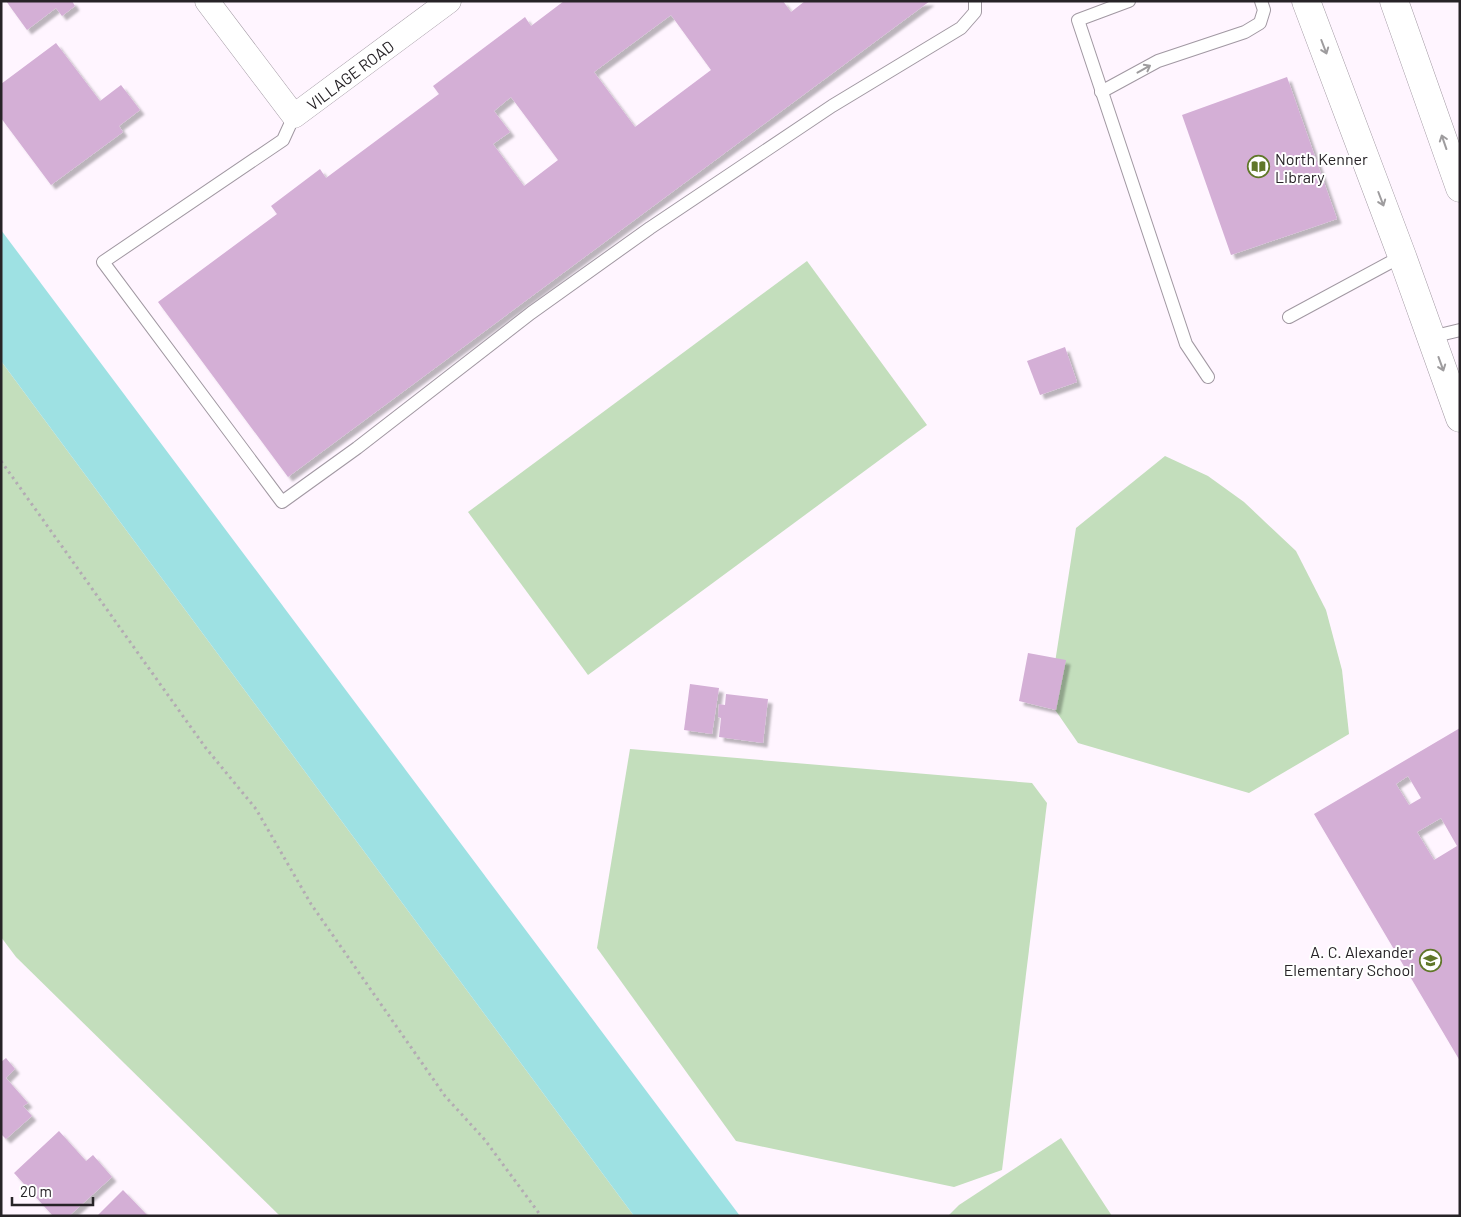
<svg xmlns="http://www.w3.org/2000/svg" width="1461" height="1217" viewBox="0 0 1461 1217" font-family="Barlow,sans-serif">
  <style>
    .green { fill: #c3debc }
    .water { fill: #9ee1e3 }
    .building { fill: #d4afd6; fill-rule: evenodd; filter: url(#shadow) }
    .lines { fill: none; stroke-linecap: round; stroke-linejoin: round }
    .lane-casing { stroke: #a198a2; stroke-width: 14 }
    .street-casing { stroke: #a198a2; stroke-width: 25 }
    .secondary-casing { stroke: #a198a2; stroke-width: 29 }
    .path { stroke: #b3abb3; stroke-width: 3; stroke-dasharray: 2.5 4; stroke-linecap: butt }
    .lane { stroke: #fff; stroke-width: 12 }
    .street { stroke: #fff; stroke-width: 24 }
    .secondary { stroke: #fff; stroke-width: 28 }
    .oneway { stroke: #9e9c9e }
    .labels { text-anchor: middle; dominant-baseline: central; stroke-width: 4; stroke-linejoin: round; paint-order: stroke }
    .street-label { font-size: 16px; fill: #272327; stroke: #fff }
    .poi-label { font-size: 16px; fill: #272327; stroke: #fff; text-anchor: start }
  </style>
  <defs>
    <filter id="shadow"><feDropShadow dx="4.5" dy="4.5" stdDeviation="1" flood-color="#0004"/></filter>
  </defs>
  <rect width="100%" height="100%" fill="#fff5ff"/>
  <g class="green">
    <polygon points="807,261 927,425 588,675 468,512"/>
    <polygon points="1,361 634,1216 280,1216 16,957 1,937"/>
    <polygon points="1165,456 1208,476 1244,502 1296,551 1326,610 1342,670 1349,734 1249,793 1078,743 1049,701 1076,528"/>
    <polygon points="630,749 1032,783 1047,803 1002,1170 954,1187 736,1141 597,948"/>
    <polygon points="1061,1138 1112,1216 948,1216 959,1205"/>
  </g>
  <polygon class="water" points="1,230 740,1216 634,1216 1,361"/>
  <g class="building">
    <polygon points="6,1 72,1 75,6 62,16 56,8 27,30"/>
    <path d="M564,1H783L791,12L805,1H930L288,477L158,302L277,214L271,206L320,169L326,178L439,94L433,86L525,17L531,26ZM671,15L711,70L635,127L594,72ZM511,97L558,160L524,186L493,144L510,132L494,111Z"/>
    <polygon points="56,43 100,101 121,85 140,110 119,126 123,132 51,185 1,118 1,84"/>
    <polygon points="1287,77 1337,219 1231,255 1182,115"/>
    <polygon points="1065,347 1077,382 1040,395 1027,361"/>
    <polygon points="1028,653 1066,660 1056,710 1019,701"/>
    <polygon points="690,684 719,688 712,734 684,730"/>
    <polygon points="726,694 768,699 763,743 719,737 721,718 718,717 719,704 725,705"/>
    <path d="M1460,728V1061L1314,814ZM1408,776L1421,798L1409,805L1396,784ZM1441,818L1457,846L1434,860L1417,832Z"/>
    <polygon points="6,1058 15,1069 6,1078 28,1103 23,1106 32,1116 6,1139 1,1134 1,1062"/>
    <polygon points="59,1131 86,1161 93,1155 112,1177 69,1216 53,1216 14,1173"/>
    <polygon points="123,1190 148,1216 97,1216"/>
  </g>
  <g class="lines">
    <defs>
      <g id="lane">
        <polyline points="1129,1 1078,20 1186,344 1208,377"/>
        <polyline points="1101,92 1158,61 1245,32 1260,23 1264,10 1261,1"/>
        <polyline points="294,116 283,140 103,262 282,502 357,448 531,313 650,228 832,106 961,28 975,12 975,1"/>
        <polyline points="1289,317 1402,256"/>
        <polyline points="1431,337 1460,330"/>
      </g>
      <polyline id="street" points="207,1 294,116 449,1"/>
      <g id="secondary">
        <polyline points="1306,1 1402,256 1460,418"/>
        <polyline points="1394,1 1460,188"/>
      </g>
    </defs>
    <use href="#lane" class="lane-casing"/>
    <use href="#street" class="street-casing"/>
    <use href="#secondary" class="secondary-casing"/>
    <polyline class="path" points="1,461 205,747 256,809 311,904 445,1096 485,1140 541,1216"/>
    <use href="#lane" class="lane"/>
    <use href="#street" class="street"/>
    <use href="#secondary" class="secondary"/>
  </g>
  <defs><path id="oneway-shaft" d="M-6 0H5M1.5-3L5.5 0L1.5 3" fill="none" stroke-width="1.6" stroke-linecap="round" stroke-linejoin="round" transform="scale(1.25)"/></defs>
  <g class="oneway">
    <use href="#oneway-shaft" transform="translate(1324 47) rotate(69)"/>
    <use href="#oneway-shaft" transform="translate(1144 69) rotate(-29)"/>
    <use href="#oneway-shaft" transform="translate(1444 142) rotate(-109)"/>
    <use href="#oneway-shaft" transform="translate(1381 199) rotate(69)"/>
    <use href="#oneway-shaft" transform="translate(1441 364) rotate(70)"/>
  </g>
  <defs>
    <symbol id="library-ring" viewBox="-11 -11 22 22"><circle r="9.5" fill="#fff" stroke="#607729" stroke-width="1.5"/><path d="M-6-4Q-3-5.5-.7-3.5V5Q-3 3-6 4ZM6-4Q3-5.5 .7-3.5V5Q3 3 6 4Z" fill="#607729"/></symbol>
    <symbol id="school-ring" viewBox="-11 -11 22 22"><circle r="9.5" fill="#fff" stroke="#607729" stroke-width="1.5"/><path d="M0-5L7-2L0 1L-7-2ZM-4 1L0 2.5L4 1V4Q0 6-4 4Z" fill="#607729"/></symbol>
  </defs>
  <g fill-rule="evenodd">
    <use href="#library-ring" x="1246" y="154" width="25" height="25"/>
    <use href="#school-ring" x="1418" y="948" width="25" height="25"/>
  </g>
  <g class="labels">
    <g class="street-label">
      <text transform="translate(350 75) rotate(-37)">VILLAGE ROAD</text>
    </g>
    <g class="poi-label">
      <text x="1275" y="158">North Kenner<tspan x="1275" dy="18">Library</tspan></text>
      <text x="1414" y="951" text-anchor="end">A. C. Alexander<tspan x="1414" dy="18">Elementary School</tspan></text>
    </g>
  </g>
  <rect width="1461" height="1217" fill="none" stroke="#272327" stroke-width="5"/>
  <path d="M12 1197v8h81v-8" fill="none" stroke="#272327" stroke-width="2.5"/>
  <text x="20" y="1197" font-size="15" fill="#272327" stroke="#ffffff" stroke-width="4" paint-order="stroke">20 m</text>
</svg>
